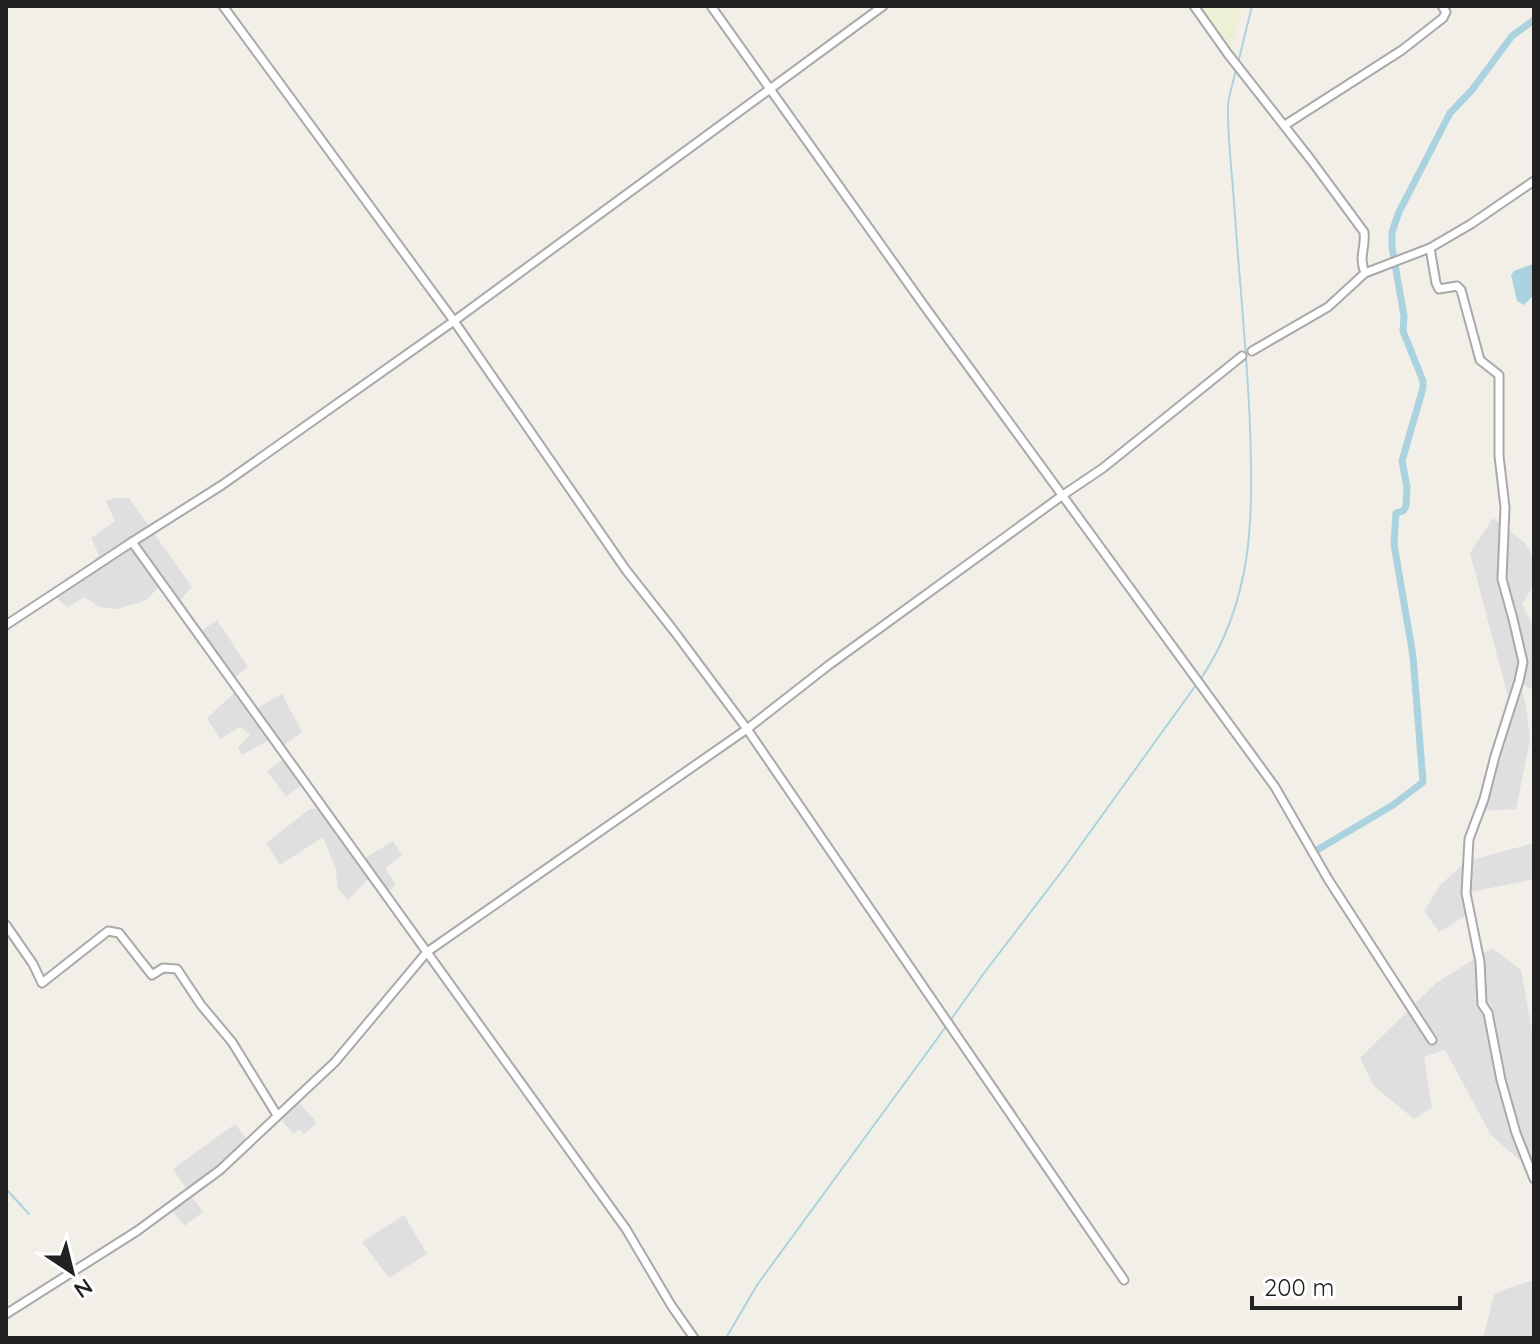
<svg xmlns="http://www.w3.org/2000/svg" width="1540" height="1344" viewBox="0 0 1540 1344" font-family="Quicksand,sans-serif">
  <style>
    .residential { fill: #e0dfdf }
    .farmland { fill: #eef0d5 }
    .water { fill: #aad3df }
    .lines { fill: none; stroke-linecap: round; stroke-linejoin: round }
    .stream { stroke: #aad3df; stroke-width: 2 }
    .canal { stroke: #aad3df; stroke-width: 7 }
    .street-casing { stroke: #a9a9a9; stroke-width: 11 }
    .street { stroke: #fff; stroke-width: 7 }
  </style>
  <rect width="100%" height="100%" fill="#f2efe9"/>
  <g class="residential">
    <polygon points="114,498 129,498 192,587 179,601 159,587 145,601 117,609 99,607 85,597 67,607 56,597 68,588 99,555 91,538 115,521 106,501"/>
    <polygon points="1493,518 1526,544 1534,561 1534,585 1522,604 1534,628 1534,691 1520,682 1526,706 1530,739 1516,809 1480,811 1511,708 1470,553"/>
    <polygon points="217,620 248,667 234,678 201,631"/>
    <polygon points="234,693 252,715 261,706 282,694 302,732 283,746 267,741 242,755 238,747 250,735 240,727 220,739 207,718"/>
    <polygon points="285,758 302,785 286,797 267,771"/>
    <polygon points="329,808 365,858 393,841 402,855 385,868 396,885 382,896 369,878 348,900 337,887 336,869 323,837 280,865 266,843 310,809"/>
    <polygon points="1534,843 1534,879 1466,893 1470,913 1439,932 1424,911 1440,885 1467,861"/>
    <polygon points="1492,948 1521,970 1534,1040 1534,1173 1491,1135 1445,1050 1424,1057 1432,1108 1414,1119 1374,1086 1360,1058 1436,983"/>
    <polygon points="296,1099 317,1123 304,1134 299,1129 293,1134 277,1115"/>
    <polygon points="235,1124 249,1142 189,1193 203,1212 184,1226 170,1207 189,1193 173,1169"/>
    <polygon points="404,1215 427,1254 389,1278 362,1242"/>
    <polygon points="1534,1280 1534,1338 1483,1338 1494,1295 1508,1288"/>
  </g>
  <polygon class="farmland" points="1199,6 1243,6 1230,51"/>
  <polygon class="water" points="1533,264 1534,295 1524,305 1517,301 1511,275 1514,271"/>
  <g class="lines">
    <g class="stream">
      <polyline points="1238,63 1252,6"/>
      <path d="M1202,677C1254,598 1253,517 1250,426C1247,351 1239,277 1234,202C1232,171 1227,134 1228,105C1229,93 1234,81 1236,69"/>
      <polyline points="950,1021 984,973 1062,871 1196,685"/>
      <polyline points="6,1189 29,1214"/>
      <polyline points="726,1338 757,1285 945,1028"/>
    </g>
    <polyline class="canal" points="1317,850 1393,805 1423,782 1413,656 1394,544 1396,513 1403,511 1406,506 1407,487 1402,461 1423,388 1423,381 1403,331 1404,316 1392,247 1392,232 1399,212 1450,113 1472,90 1512,36 1534,20"/>
    <defs>
      <g id="street">
        <polyline points="223,6 454,321 626,570 674,631 747,729 1124,1280"/>
        <polyline points="711,6 925,307 1275,787 1328,879 1432,1040"/>
        <path d="M1194,6L1228,54L1311,160L1364,232C1366,249 1358,256 1365,273L1430,248L1436,283L1439,289L1457,286L1461,290L1480,360L1499,375V456L1505,507L1502,579L1513,619L1523,662L1519,681L1495,756L1484,799L1469,839L1466,893L1480,962L1482,1004L1488,1013L1501,1080L1516,1133L1534,1179"/>
        <polyline points="1285,125 1402,50 1443,18 1446,12 1442,6"/>
        <polyline points="1430,248 1471,224 1534,181"/>
        <polyline points="1252,351 1328,307 1365,273"/>
        <polyline points="6,625 132,542"/>
        <polyline points="6,925 33,964 42,983 108,931 119,933 152,975 163,968 177,969 201,1005 232,1042 277,1115"/>
        <polyline points="6,1314 137,1231 220,1170 335,1062 427,952 747,729 829,665 1063,495 1103,468 1242,356"/>
        <polyline points="694,1338 671,1305 626,1229 132,542 222,485 454,321 883,6"/>
      </g>
    </defs>
    <use href="#street" class="street-casing"/>
    <use href="#street" class="street"/>
  </g>
  <rect width="1540" height="1344" fill="none" stroke="#222222" stroke-width="16"/>
  <g transform="translate(72 1272) rotate(145)" stroke="#ffffff" stroke-width="6" paint-order="stroke">
  <path d="M0-6L14 30L0 20L-14 30Z" fill="#222222"/>
  <text y="-12" font-size="22" font-weight="bold" text-anchor="middle" fill="#222222">N</text>
  </g>
  <path d="M1252 1296v12h208v-12" fill="none" stroke="#222222" stroke-width="4"/>
  <text x="1264" y="1296" font-size="24" fill="#222222" stroke="#ffffff" stroke-width="6" paint-order="stroke">200 m</text>
</svg>
